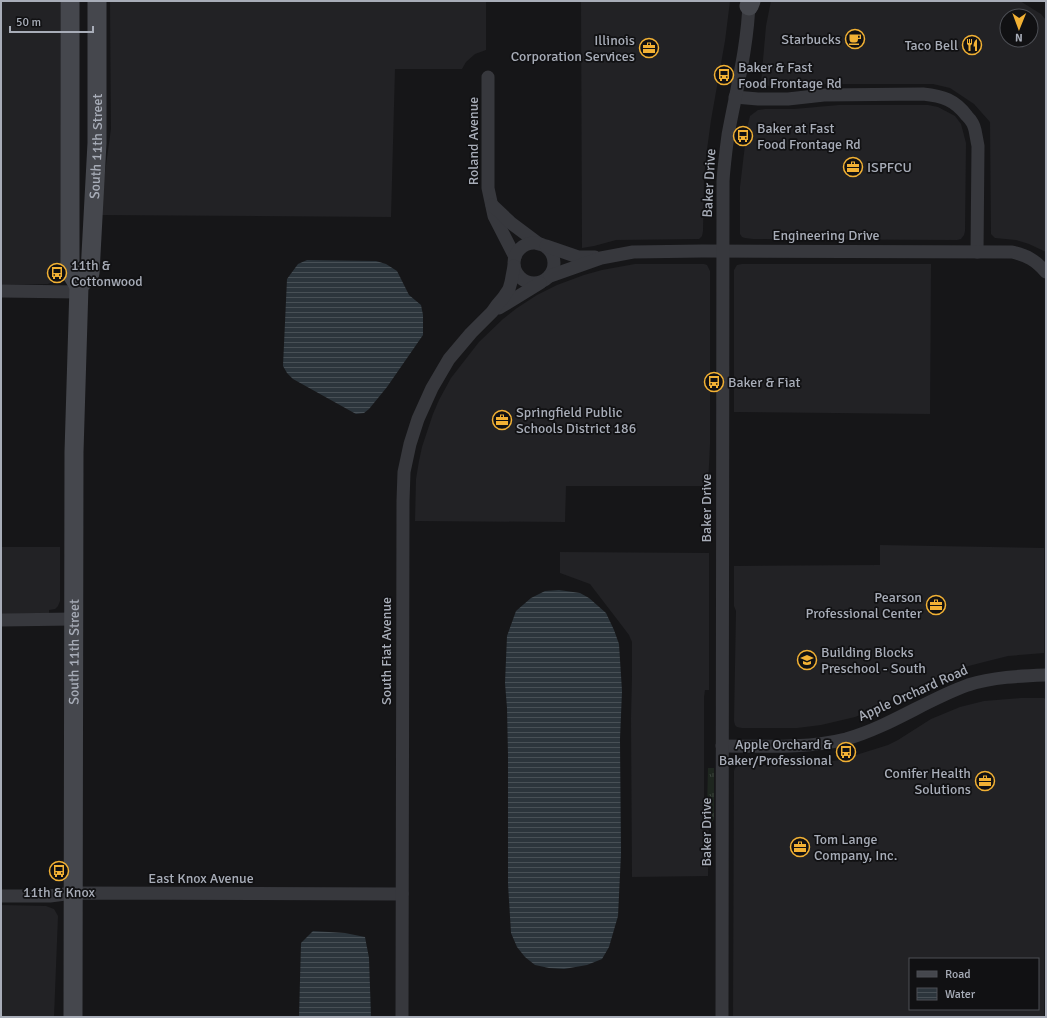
<svg xmlns="http://www.w3.org/2000/svg" width="1047" height="1018" viewBox="0 0 1047 1018" font-family="Signika,sans-serif">
  <style>
    .built { fill: #222225; fill-rule: evenodd }
    .grass { fill: url(#grass-tufts) }
    .water { fill: url(#water-rules) }
    .lines { fill: none; stroke-linecap: round; stroke-linejoin: round }
    .street { stroke: #37383d; stroke-width: 13 }
    .secondary { stroke: #45474d; stroke-width: 19 }
    .labels { text-anchor: middle; dominant-baseline: central; stroke-width: 3.5; stroke-linejoin: round; paint-order: stroke }
    .poi-label { font-size: 14px; fill: #a8adb8; stroke: #111113; text-anchor: start }
    .street-label { font-size: 14px; fill: #a8adb8; stroke: #111113 }
  </style>
  <defs>
    <pattern id="grass-tufts" width="24" height="20" patternUnits="userSpaceOnUse"><rect width="24" height="20" fill="#1e261f"/><path d="M3 7l-1-3M5 7V3M7 7l1-3M15 17l-1-3M17 17v-4M19 17l1-3" fill="none" stroke="#3c433d"/></pattern>
    <pattern id="water-rules" width="6" height="5" patternUnits="userSpaceOnUse"><rect width="6" height="5" fill="#2c353c"/><path d="M0 2.5h6" fill="none" stroke="#485056"/></pattern>
  </defs>
  <rect width="100%" height="100%" fill="#161618"/>
  <g class="built">
    <polygon points="1,1 60,1 61,264 59,276 57,280 48,284 1,285"/>
    <polygon points="110,1 486,1 486,50 475,54 466,62 462,69 395,69 391,217 99,215 111,129"/>
    <polygon points="581,1 730,1 725,41 711,120 706,157 704,178 703,231 702,236 699,239 616,240 594,246 582,248"/>
    <path d="M771,1H1020L1041,14L1046,20V252L1029,244L1016,240L995,238L991,234L990,122L974,104L950,88L933,84H826L801,87L774,88L761,83L766,26ZM1007,16H1031V40H1007Z"/>
    <polygon points="839,105 928,105 938,107 955,116 961,124 966,143 965,231 964,235 961,239 957,240 753,239 745,238 742,237 740,234 740,187 747,128 750,116 758,110 765,109 794,109"/>
    <polygon points="635,264 704,264 707,265 710,271 710,444 708,486 566,486 565,522 415,521 416,479 419,461 422,447 433,414 439,400 451,378 479,342 503,319 517,308 537,295 557,285 584,275 602,270"/>
    <polygon points="742,264 931,264 930,414 734,412 734,270 737,265"/>
    <polygon points="880,545 1044,548 1044,653 1008,656 984,662 961,668 931,680 870,711 855,717 821,725 797,728 742,728 737,727 735,725 734,721 736,611 734,606 734,566 880,565"/>
    <polygon points="1,547 60,547 60,601 58,606 55,609 49,610 49,613 1,614"/>
    <polygon points="560,552 709,553 709,690 705,690 704,697 704,813 709,813 708,876 632,877 631,718 632,676 632,642 629,635 623,627 590,584 560,573"/>
    <path d="M1021,698H1044L1045,699L1044,1017H733L734,771L735,768L740,765H798L826,762L840,760L888,745L898,740L931,719L960,707L984,701ZM910,959H1038V1009H910Z"/>
    <polygon points="1,905 46,906 54,909 58,916 54,1017 1,1017"/>
  </g>
  <polygon class="grass" points="708,768 714,768 714,819 712,822 712,811 707,810"/>
  <g class="water">
    <polygon points="307,260 376,261 386,264 397,271 409,295 421,305 423,315 423,335 387,387 369,409 364,413 356,414 293,379 287,373 283,366 287,279 298,264"/>
    <polygon points="559,590 580,593 589,598 606,613 614,630 619,644 622,691 620,739 621,854 618,916 609,947 602,959 587,965 564,969 549,968 535,965 525,957 517,947 511,933 508,884 508,755 507,708 505,683 507,636 516,611 531,598 545,591"/>
    <polygon points="313,931 345,933 365,937 369,958 371,1017 299,1017 301,943"/>
  </g>
  <g class="lines">
    <g class="street">
      <polyline points="488,77 488,188 494,216 515,257"/>
      <path d="M735,97L758,99H788L824,95L923,94C943,96 955,100 967,116C971,120 974,125 975,130C976,135 977,141 978,146L977,252"/>
      <polyline points="492,205 511,223 539,244"/>
      <circle cx="534" cy="263" r="20"/>
      <polyline points="546,246 578,257 595,257"/>
      <path d="M550,276L601,258L633,252L702,251L1012,252C1028,256 1035,260 1046,272"/>
      <polyline points="1,291 79,292"/>
      <polyline points="499,308 540,283"/>
      <polyline points="1,620 74,619"/>
      <path d="M722,746C763,746 806,749 846,739C889,727 926,700 968,685C993,677 1020,676 1046,675"/>
      <polyline points="1,896 50,896 73,893 402,894"/>
      <polyline points="402,1017 403,501 404,472 410,444 418,419 432,388 449,359 471,333 492,312 497,305 503,298 509,289 511,282 514,266"/>
      <path d="M722,1017L723,181C724,165 726,150 728,135C736,91 748,46 749,1"/>
    </g>
    <g class="secondary">
      <polyline points="70,1 70,271 79,286"/>
      <polyline points="749,6 751,1"/>
      <path id="s1" d="M73,1017L74,452L79,286L90,273L97,143V1"/>
    </g>
  </g>
  <defs>
    <symbol id="cafe-ring" viewBox="-11 -11 22 22"><circle r="9.5" fill="#111113" stroke="#f2b134" stroke-width="1.5"/><path d="M-5.5-4.5H6V0H3Q3 3.5 0 3.5H-2.5Q-5.5 3.5-5.5 0ZM3-3.2v2h1.7v-2ZM-6 4.5H4V6H-6Z" fill="#f2b134"/></symbol>
    <symbol id="restaurant-ring" viewBox="-11 -11 22 22"><circle r="9.5" fill="#111113" stroke="#f2b134" stroke-width="1.5"/><path d="M-5-6h1v4h1v-4h1v4h1v-4h1v5L-1.5 .5V6h-2V.5L-5-1ZM5-6V6H3V1.5H1.5Q1.5-4 5-6Z" fill="#f2b134"/></symbol>
    <symbol id="office-ring" viewBox="-11 -11 22 22"><circle r="9.5" fill="#111113" stroke="#f2b134" stroke-width="1.5"/><path d="M-6-3h4V-5.5h4V-3h4V5H-6ZM-1-4.5V-3h2v-1.5ZM-6 0V1H6V0Z" fill="#f2b134"/></symbol>
    <symbol id="bus-ring" viewBox="-11 -11 22 22"><circle r="9.5" fill="#111113" stroke="#f2b134" stroke-width="1.5"/><path d="M-5-6H5V4H4V6H2V4H-2V6H-4V4H-5ZM-3.5-4V0h7V-4ZM-3.5 1.2v1.5H-2V1.2ZM2 1.2v1.5H3.5V1.2Z" fill="#f2b134"/></symbol>
    <symbol id="school-ring" viewBox="-11 -11 22 22"><circle r="9.5" fill="#111113" stroke="#f2b134" stroke-width="1.5"/><path d="M0-5L7-2L0 1L-7-2ZM-4 1L0 2.5L4 1V4Q0 6-4 4Z" fill="#f2b134"/></symbol>
  </defs>
  <g fill-rule="evenodd">
    <use href="#cafe-ring" x="844" y="28" width="22" height="22"/>
    <use href="#restaurant-ring" x="961" y="34" width="22" height="22"/>
    <use href="#office-ring" x="638" y="37" width="22" height="22"/>
    <use href="#bus-ring" x="713" y="64" width="22" height="22"/>
    <use href="#bus-ring" x="732" y="125" width="22" height="22"/>
    <use href="#office-ring" x="842" y="156" width="22" height="22"/>
    <use href="#bus-ring" x="46" y="262" width="22" height="22"/>
    <use href="#bus-ring" x="703" y="371" width="22" height="22"/>
    <use href="#office-ring" x="491" y="409" width="22" height="22"/>
    <use href="#office-ring" x="925" y="594" width="22" height="22"/>
    <use href="#school-ring" x="796" y="649" width="22" height="22"/>
    <use href="#bus-ring" x="835" y="741" width="22" height="22"/>
    <use href="#office-ring" x="974" y="770" width="22" height="22"/>
    <use href="#office-ring" x="789" y="836" width="22" height="22"/>
    <use href="#bus-ring" x="48" y="860" width="22" height="22"/>
  </g>
  <g class="labels">
    <g class="poi-label">
      <text x="841" y="39" text-anchor="end">Starbucks</text>
      <text x="635" y="40" text-anchor="end">Illinois<tspan x="635" dy="16">Corporation Services</tspan></text>
      <text x="958" y="45" text-anchor="end">Taco Bell</text>
      <text x="738" y="67">Baker &amp; Fast<tspan x="738" dy="16">Food Frontage Rd</tspan></text>
      <text x="757" y="128">Baker at Fast<tspan x="757" dy="16">Food Frontage Rd</tspan></text>
      <text x="867" y="167">ISPFCU</text>
      <text x="71" y="265">11th &amp;<tspan x="71" dy="16">Cottonwood</tspan></text>
      <text x="728" y="382">Baker &amp; Fiat</text>
      <text x="516" y="412">Springfield Public<tspan x="516" dy="16">Schools District 186</tspan></text>
      <text x="922" y="597" text-anchor="end">Pearson<tspan x="922" dy="16">Professional Center</tspan></text>
      <text x="821" y="652">Building Blocks<tspan x="821" dy="16">Preschool - South</tspan></text>
      <text x="832" y="744" text-anchor="end">Apple Orchard &amp;<tspan x="832" dy="16">Baker/Professional</tspan></text>
      <text x="971" y="773" text-anchor="end">Conifer Health<tspan x="971" dy="16">Solutions</tspan></text>
      <text x="814" y="839">Tom Lange<tspan x="814" dy="16">Company, Inc.</tspan></text>
      <text x="59" y="892" text-anchor="middle">11th &amp; Knox</text>
    </g>
    <g class="street-label">
      <text transform="translate(473 141) rotate(-90)">Roland Avenue</text>
      <text stroke="none"><textPath href="#s1" startOffset="875">South 11th Street</textPath></text>
      <text transform="translate(709 183) rotate(-87)">Baker Drive</text>
      <text x="826" y="235">Engineering Drive</text>
      <text transform="translate(706 508) rotate(-90)">Baker Drive</text>
      <text transform="translate(386 651) rotate(-90)">South Fiat Avenue</text>
      <text stroke="none"><textPath href="#s1" startOffset="365">South 11th Street</textPath></text>
      <text transform="translate(913 693) rotate(-24)">Apple Orchard Road</text>
      <text transform="translate(706 832) rotate(-90)">Baker Drive</text>
      <text x="201" y="878">East Knox Avenue</text>
    </g>
  </g>
  <rect width="1047" height="1018" fill="none" stroke="#a8adb8" stroke-width="4"/>
  <rect x="909" y="958" width="130" height="52" fill="#111113" stroke="#4d4f55"/>
  <rect x="917" y="971" width="20" height="6" fill="#45474d" stroke="#4d4f55"/>
  <text x="945" y="978" font-size="12" fill="#a8adb8">Road</text>
  <rect x="917" y="988" width="20" height="12" fill="url(#water-rules)" stroke="#4d4f55"/>
  <text x="945" y="998" font-size="12" fill="#a8adb8">Water</text>
  <g transform="translate(1019 28) rotate(181)"><circle r="19" fill="#111113" stroke="#4d4f55"/>
  <path d="M0-3L7 15L0 10L-7 15Z" fill="#f2b134"/>
  <text y="-6" font-size="11" font-weight="bold" text-anchor="middle" fill="#a8adb8">N</text>
  </g>
  <path d="M10 26v6h83v-6" fill="none" stroke="#a8adb8" stroke-width="2"/>
  <text x="16" y="26" font-size="12" fill="#a8adb8" stroke="#111113" stroke-width="3" paint-order="stroke">50 m</text>
</svg>
